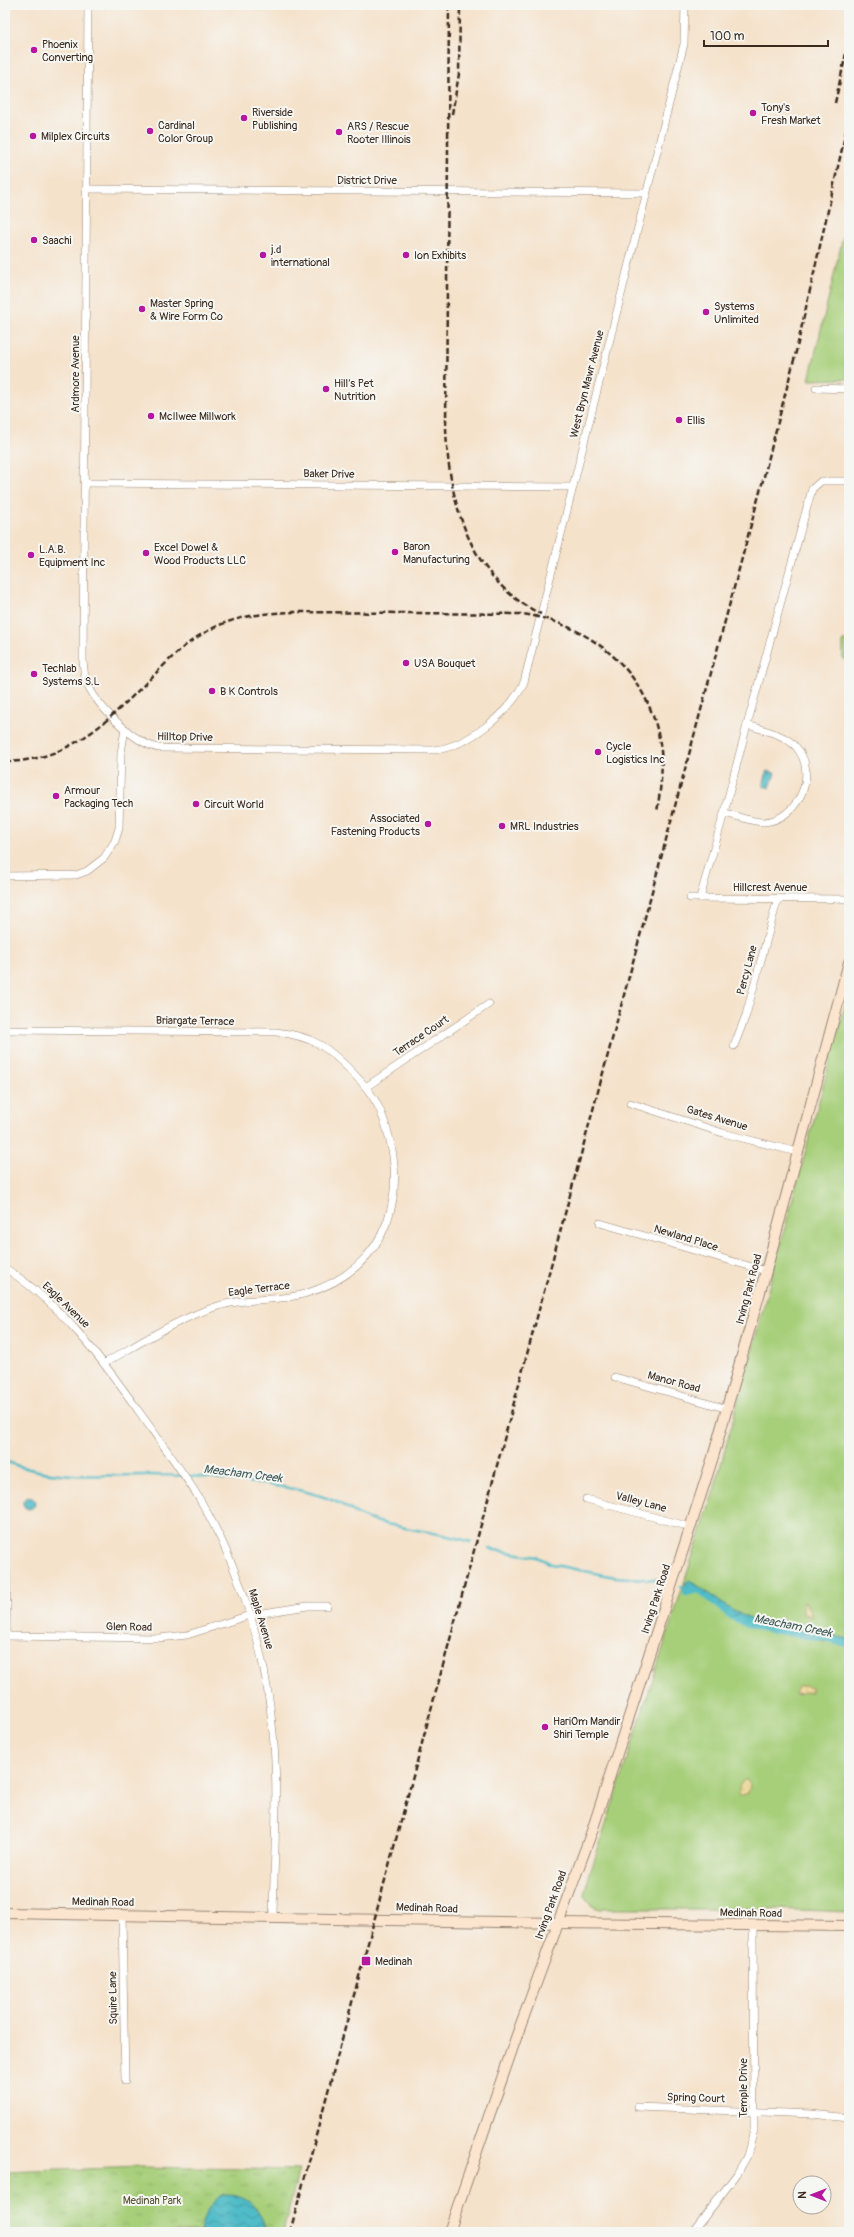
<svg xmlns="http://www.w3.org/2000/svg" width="854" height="2237" viewBox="0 0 854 2237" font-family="Pangolin,sans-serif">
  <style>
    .grass { fill: #a7cf7a; stroke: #717c4c }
    .sand { fill: url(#sand-dots); stroke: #94825e }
    .park { fill: url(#park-tufts); stroke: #717c4c }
    .water { fill: url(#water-waves); stroke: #457373 }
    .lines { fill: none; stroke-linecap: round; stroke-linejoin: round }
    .stream { stroke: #4fbcc8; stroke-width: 2.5 }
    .minor-casing { stroke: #988674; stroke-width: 8 }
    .secondary-casing { stroke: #988674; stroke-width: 12 }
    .minor { stroke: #fff; stroke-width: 7 }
    .secondary { stroke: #fce5cf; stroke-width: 10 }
    .rail { stroke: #3b2a1e; stroke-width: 2.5; stroke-dasharray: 6 3; stroke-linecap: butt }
    .poi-dot { fill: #b5179e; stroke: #f6f6f2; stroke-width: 1.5 }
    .labels { text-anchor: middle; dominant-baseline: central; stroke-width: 4; stroke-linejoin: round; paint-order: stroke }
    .poi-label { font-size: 11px; fill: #3b2a1e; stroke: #f6f6f2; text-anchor: start }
    .street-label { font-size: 11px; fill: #3b2a1e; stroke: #f6f6f2 }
    .park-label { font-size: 11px; fill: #565335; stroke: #f6f6f2 }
    .water-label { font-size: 12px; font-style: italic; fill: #425d5a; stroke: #f6f6f2 }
  </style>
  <defs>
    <pattern id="sand-dots" width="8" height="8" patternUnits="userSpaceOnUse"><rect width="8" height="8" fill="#eeda9e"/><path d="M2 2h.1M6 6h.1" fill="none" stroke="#cdbb88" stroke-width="1.8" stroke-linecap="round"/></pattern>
    <pattern id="park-tufts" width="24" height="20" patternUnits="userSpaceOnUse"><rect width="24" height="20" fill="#a7cf7a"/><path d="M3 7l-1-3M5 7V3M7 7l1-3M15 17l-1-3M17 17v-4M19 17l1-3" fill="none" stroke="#91b269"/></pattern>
    <pattern id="water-waves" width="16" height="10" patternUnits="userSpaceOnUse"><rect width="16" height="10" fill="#4fbcc8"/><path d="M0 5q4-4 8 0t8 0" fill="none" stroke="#4399a2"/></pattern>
  </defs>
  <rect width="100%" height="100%" fill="#f6f6f2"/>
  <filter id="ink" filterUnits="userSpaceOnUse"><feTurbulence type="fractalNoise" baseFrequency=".025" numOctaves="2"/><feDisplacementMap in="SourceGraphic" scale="8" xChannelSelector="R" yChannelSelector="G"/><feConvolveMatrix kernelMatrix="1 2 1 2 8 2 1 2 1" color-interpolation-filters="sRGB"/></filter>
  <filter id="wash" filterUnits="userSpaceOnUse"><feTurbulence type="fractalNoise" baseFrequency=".012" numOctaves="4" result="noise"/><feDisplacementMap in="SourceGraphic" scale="16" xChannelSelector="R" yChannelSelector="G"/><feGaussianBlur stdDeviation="0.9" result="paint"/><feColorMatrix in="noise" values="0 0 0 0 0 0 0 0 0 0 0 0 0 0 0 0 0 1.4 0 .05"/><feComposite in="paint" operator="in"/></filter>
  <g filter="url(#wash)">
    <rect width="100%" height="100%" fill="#f5e2cb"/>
    <g class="grass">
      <polygon points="849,211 849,379 809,380"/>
      <rect x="843" y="641" width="6" height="18"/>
      <polygon points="849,990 849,1912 773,1909 599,1909 592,1906 584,1896 585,1889 714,1490"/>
    </g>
    <g class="sand">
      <polygon points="803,1602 807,1604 812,1617 803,1614"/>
      <polygon points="805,1686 813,1688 811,1693 807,1692 798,1695 795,1694 798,1687"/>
      <path d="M746,1779L750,1786L748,1793L740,1796C737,1789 740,1783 746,1779Z"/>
    </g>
    <polygon class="park" points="140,2167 299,2170 283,2232 5,2232 5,2172"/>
    <g class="water">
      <polygon points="767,771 775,773 770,788 763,786"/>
      <circle cx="29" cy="1503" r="6"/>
      <polygon points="690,1580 730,1609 752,1620 849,1639 849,1646 750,1628 732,1619 700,1593 697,1592 686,1595 684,1592 686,1582"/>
      <path d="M225,2194C251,2194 260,2209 266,2232H200C202,2218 211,2199 225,2194Z"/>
    </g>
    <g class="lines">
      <g class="stream">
        <path d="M5,1461C49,1480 98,1475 145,1475C173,1475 211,1477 239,1481C272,1485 309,1489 339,1503C349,1508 358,1516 368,1519C402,1530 438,1531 471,1542"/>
        <polyline points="489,1549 537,1557 554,1565 615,1577 658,1580"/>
        <polyline points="680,1586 685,1587 684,1592 686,1595 697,1592 700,1593 732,1619 750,1628 822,1640"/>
        <polyline points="829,1642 849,1646"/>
      </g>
    </g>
  </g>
  <g filter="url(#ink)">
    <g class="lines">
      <defs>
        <g id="minor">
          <path d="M88,5L83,662C84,668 84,675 86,680C94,704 135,744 159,748L434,750C467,747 511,712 524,682L684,44L685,5"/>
          <polyline points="87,189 646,193"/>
          <polyline points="816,388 849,389"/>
          <polyline points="85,483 573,487"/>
          <path d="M747,725C764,730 785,734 797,748C819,775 797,821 763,822C751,822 735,815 724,813Z"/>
          <polyline points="747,725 812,489 821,481 849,481"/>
          <polyline points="5,876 76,875 87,871 104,858 115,841 119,828 121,753 125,729"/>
          <polyline points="690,898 849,899"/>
          <polyline points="700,898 724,813"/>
          <path d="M5,1030L276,1032C313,1036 328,1047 354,1074C364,1084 374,1096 380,1110C413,1188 391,1269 304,1294C276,1302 246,1297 218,1306C177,1319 142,1342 105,1363"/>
          <polyline points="734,1046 746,1015 778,898"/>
          <polyline points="366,1087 489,1004"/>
          <polyline points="630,1103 723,1133 797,1152"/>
          <polyline points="600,1223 766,1271"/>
          <path d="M5,1268C62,1305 101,1358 140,1413C160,1441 181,1469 199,1498C241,1569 266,1651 273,1733C279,1794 274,1856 273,1917"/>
          <polyline points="615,1377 728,1409"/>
          <polyline points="586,1499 691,1527"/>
          <polyline points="5,1571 7,1573 6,1636"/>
          <polyline points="5,1636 159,1638 187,1635 250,1615 308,1606 327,1606"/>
          <polyline points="122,1914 125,2081"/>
          <polyline points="637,2107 812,2114 849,2118"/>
          <polyline points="693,2232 737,2174 747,2156 754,2130 753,1925"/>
        </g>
        <g id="secondary">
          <polyline points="5,1913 557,1923 849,1926"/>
          <polyline points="449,2232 517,2035 592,1831 713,1457 766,1271 849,962"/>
        </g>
      </defs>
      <use href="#minor" class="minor-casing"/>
      <use href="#secondary" class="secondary-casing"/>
      <use href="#minor" class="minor"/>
      <use href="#secondary" class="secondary"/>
      <g class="rail">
        <path d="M449,5L446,427C448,501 470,580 541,614"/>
        <polyline points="835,103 849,40"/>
        <polyline points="452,114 459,74 460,5"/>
        <path d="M5,762C75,760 110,718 157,672C172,657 187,642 206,632C233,616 263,613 294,612L523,614C595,625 653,677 661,751C663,772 660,792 657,812"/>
        <polyline points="290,2232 762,484 795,356 849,118"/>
      </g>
    </g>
  </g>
  <g class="poi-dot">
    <circle cx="34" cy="50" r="4"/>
    <circle cx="753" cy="113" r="4"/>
    <circle cx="244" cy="118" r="4"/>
    <circle cx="150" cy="131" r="4"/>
    <circle cx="339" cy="132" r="4"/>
    <circle cx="33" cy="136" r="4"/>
    <circle cx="34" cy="240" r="4"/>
    <circle cx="263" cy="255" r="4"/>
    <circle cx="406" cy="255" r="4"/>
    <circle cx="142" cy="309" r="4"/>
    <circle cx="706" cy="312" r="4"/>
    <circle cx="326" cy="389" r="4"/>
    <circle cx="151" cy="416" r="4"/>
    <circle cx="679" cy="420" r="4"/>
    <circle cx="395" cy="552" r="4"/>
    <circle cx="146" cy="553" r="4"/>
    <circle cx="31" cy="555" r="4"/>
    <circle cx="406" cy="663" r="4"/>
    <circle cx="34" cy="674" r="4"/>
    <circle cx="212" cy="691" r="4"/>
    <circle cx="598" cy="752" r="4"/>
    <circle cx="56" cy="796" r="4"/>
    <circle cx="196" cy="804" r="4"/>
    <circle cx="428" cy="824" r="4"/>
    <circle cx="502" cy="826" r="4"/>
    <circle cx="545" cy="1727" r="4"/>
    <rect x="361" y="1956" width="10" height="10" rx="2"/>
  </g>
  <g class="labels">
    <g class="poi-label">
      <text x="42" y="44">Phoenix<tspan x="42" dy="13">Converting</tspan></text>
      <text x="761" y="107">Tony's<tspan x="761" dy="13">Fresh Market</tspan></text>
      <text x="252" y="112">Riverside<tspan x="252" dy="13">Publishing</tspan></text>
      <text x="158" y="125">Cardinal<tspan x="158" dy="13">Color Group</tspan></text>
      <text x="347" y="126">ARS / Rescue<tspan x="347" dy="13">Rooter Illinois</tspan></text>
      <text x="41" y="136">Milplex Circuits</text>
      <text x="42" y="240">Saachi</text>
      <text x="271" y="249">j.d<tspan x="271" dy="13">international</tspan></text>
      <text x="414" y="255">Ion Exhibits</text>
      <text x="150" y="303">Master Spring<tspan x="150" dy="13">&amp; Wire Form Co</tspan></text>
      <text x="714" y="306">Systems<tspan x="714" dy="13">Unlimited</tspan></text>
      <text x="334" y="383">Hill's Pet<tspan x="334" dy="13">Nutrition</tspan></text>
      <text x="159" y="416">McIlwee Millwork</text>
      <text x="687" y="420">Ellis</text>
      <text x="403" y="546">Baron<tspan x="403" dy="13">Manufacturing</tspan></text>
      <text x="154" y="547">Excel Dowel &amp;<tspan x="154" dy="13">Wood Products LLC</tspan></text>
      <text x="39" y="549">L.A.B.<tspan x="39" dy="13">Equipment Inc</tspan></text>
      <text x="414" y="663">USA Bouquet</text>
      <text x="42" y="668">Techlab<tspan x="42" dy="13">Systems S.L</tspan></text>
      <text x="220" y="691">B K Controls</text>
      <text x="606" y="746">Cycle<tspan x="606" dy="13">Logistics Inc</tspan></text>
      <text x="64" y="790">Armour<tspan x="64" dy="13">Packaging Tech</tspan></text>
      <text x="204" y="804">Circuit World</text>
      <text x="420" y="818" text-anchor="end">Associated<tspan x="420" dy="13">Fastening Products</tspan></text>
      <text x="510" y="826">MRL Industries</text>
      <text x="553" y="1721">HariOm Mandir<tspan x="553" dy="13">Shiri Temple</tspan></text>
      <text x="375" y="1961">Medinah</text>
    </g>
    <g class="street-label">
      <text x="367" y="180">District Drive</text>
      <text transform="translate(75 374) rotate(-90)">Ardmore Avenue</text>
      <text transform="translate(587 384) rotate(-76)">West Bryn Mawr Avenue</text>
      <text transform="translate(329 474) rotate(1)">Baker Drive</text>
      <text transform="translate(185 737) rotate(1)">Hilltop Drive</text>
      <text x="770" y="887">Hillcrest Avenue</text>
      <text transform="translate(747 970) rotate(-75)">Percy Lane</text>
      <text transform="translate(195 1021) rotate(1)">Briargate Terrace</text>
      <text transform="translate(421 1036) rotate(-34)">Terrace Court</text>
      <text transform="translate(717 1118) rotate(17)">Gates Avenue</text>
      <text transform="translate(686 1238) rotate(17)">Newland Place</text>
      <text transform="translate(259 1289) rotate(-7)">Eagle Terrace</text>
      <text transform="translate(749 1289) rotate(-75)">Irving Park Road</text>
      <text transform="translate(66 1305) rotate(44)">Eagle Avenue</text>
      <text transform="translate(674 1382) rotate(15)">Manor Road</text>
      <text transform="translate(641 1502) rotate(15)">Valley Lane</text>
      <text transform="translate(656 1599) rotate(-72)">Irving Park Road</text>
      <text transform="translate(261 1619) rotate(73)">Maple Avenue</text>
      <text transform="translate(129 1627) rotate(1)">Glen Road</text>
      <text transform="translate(103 1902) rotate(1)">Medinah Road</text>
      <text transform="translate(551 1905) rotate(-70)">Irving Park Road</text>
      <text transform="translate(427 1908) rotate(2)">Medinah Road</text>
      <text transform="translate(751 1913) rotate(1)">Medinah Road</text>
      <text transform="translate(113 1998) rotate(-91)">Squire Lane</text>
      <text transform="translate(743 2088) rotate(-90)">Temple Drive</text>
      <text transform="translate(696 2098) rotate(2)">Spring Court</text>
    </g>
    <g class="park-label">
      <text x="152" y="2200">Medinah Park</text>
    </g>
    <g class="water-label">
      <text transform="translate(243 1474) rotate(7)">Meacham Creek</text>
      <text transform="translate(793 1626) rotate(11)">Meacham Creek</text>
    </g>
  </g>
  <rect width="854" height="2237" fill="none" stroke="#f6f6f2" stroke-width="20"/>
  <g transform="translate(812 2195) rotate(270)"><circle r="19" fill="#f6f6f2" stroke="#aba49d"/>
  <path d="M0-3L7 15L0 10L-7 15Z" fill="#b5179e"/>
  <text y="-6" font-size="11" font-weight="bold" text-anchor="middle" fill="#3b2a1e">N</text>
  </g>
  <path d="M704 40v6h124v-6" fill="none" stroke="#3b2a1e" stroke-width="2"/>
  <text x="710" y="40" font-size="12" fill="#3b2a1e" stroke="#f6f6f2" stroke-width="3" paint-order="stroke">100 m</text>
</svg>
